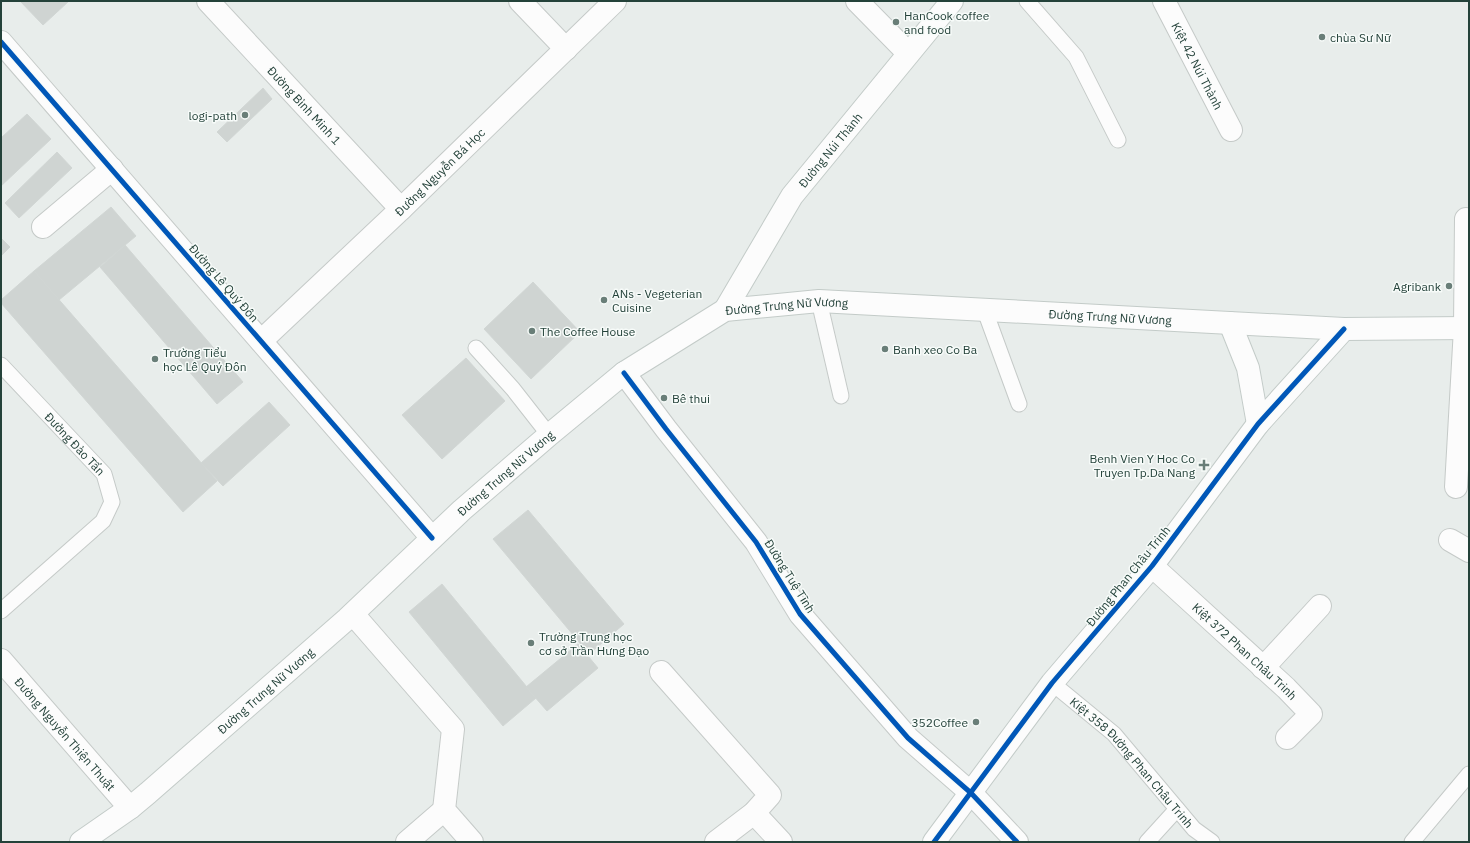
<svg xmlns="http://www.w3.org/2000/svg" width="1470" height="843" viewBox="0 0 1470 843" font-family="'IBM Plex Sans',sans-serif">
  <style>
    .building { fill: #cfd4d2; stroke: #d1d6d4 }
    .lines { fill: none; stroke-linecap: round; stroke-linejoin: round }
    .lane-casing { stroke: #c5cac8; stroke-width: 17 }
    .street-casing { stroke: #c5cac8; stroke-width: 24 }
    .secondary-casing { stroke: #c3cbc8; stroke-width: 24 }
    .lane { stroke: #fcfcfc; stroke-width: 15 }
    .street { stroke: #fcfcfc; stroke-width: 22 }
    .secondary { stroke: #fcfcfc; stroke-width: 22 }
    .cycleway-casing { stroke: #f7fbf9; stroke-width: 8 }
    .cycleway { stroke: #0057b8; stroke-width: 5 }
    .poi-dot { fill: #697e78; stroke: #f7fbf9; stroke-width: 1.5 }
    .labels { text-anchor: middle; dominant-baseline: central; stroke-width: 3; stroke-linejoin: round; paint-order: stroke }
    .poi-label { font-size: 12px; fill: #24423a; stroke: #f7fbf9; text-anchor: start }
    .street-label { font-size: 12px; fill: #24423a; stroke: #f7fbf9 }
  </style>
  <rect width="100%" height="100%" fill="#e8edeb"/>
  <g class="building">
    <polygon points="20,1 69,1 43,25"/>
    <polygon points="263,88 272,99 227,142 217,132"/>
    <polygon points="27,114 51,139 1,186 1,138"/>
    <polygon points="57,152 72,168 19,218 5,203"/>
    <polygon points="111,207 136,236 59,300 34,271"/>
    <polygon points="1,238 10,247 1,256"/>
    <polygon points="125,245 243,382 217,404 100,267"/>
    <polygon points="34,271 217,481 183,512 1,303 1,300"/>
    <polygon points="533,282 580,332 531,379 484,329"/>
    <polygon points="466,358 505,401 442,459 402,415"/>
    <polygon points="269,402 290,425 223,486 201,463"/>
    <polygon points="528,510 624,624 589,654 493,539"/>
    <polygon points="442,584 536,698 503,726 409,612"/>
    <polygon points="578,644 598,668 547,711 526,687"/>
  </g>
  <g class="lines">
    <defs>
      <g id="lane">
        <polyline points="1027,1 1076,57 1118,140"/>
        <polyline points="819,301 841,396"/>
        <polyline points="985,311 1019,404"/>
        <polyline points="476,348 513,389 549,435"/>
        <path id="s1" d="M1,365L104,474L112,502L103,521L1,611"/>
        <path id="s2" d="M1052,683L1114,734L1194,829L1212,842"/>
        <polyline points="1147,842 1177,809"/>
        <polyline points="1412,842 1469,774"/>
      </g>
      <g id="street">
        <path id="s3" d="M208,1L401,209"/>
        <polyline points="520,1 566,49"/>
        <polyline points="857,1 908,53"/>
        <path id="s4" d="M1164,1L1231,130"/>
        <polyline points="1,42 432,538"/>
        <polyline points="43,227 112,169"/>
        <path id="s5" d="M261,341L401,209L615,1"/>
        <polyline points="624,373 666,429 756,542 800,614 908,738 971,793 1017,842"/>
        <polyline points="1456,487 1465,328 1466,219"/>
        <polyline points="1450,540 1469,551"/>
        <path id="s6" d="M1152,566L1286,688L1311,714L1287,738"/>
        <polyline points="353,614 453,729 444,810 472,842"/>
        <path id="s7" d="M1,660L130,808"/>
        <polyline points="1263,668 1320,606"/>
        <polyline points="661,672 770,795 754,813 716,842"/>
        <polyline points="754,813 781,842"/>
        <polyline points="407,842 444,810"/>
      </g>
      <g id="secondary">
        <path id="s8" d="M725,310L792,196L952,1"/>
        <polyline points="1230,323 1248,368 1258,424"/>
        <path id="s9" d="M81,842L130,808L148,793L347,619L462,510L549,435L624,373L725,310L819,301L1344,329L1469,328"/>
        <polyline points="934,842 1052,683 1152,566 1258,424 1344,329"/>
      </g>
    </defs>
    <use href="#lane" class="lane-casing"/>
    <use href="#street" class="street-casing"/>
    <use href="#secondary" class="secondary-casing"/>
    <use href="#lane" class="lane"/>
    <use href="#street" class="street"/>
    <use href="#secondary" class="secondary"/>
    <defs>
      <g id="cycleway">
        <polyline points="1,42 432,538"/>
        <polyline points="624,373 666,429 756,542 800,614 908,738 971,793 1017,842"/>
        <polyline points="934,842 1052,683 1152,566 1258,424 1344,329"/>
      </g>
    </defs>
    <use href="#cycleway" class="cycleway-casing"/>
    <use href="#cycleway" class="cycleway"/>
  </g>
  <g class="poi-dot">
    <circle cx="896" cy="22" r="4"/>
    <circle cx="1322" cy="37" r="4"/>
    <circle cx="245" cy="115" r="4"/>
    <circle cx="1449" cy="286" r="4"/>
    <circle cx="604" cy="300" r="4"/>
    <circle cx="532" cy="331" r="4"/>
    <circle cx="885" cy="349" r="4"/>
    <circle cx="155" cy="359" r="4"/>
    <circle cx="664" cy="398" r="4"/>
    <path d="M1202 459h4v4h4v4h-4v4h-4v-4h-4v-4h4z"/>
    <circle cx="531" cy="643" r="4"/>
    <circle cx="976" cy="722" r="4"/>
  </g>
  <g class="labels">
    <g class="poi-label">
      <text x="904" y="15">HanCook coffee<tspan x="904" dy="14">and food</tspan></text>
      <text x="1330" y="37">chùa Sư Nữ</text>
      <text x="237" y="115" text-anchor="end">logi-path</text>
      <text x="1441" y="286" text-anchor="end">Agribank</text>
      <text x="612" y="293">ANs - Vegeterian<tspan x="612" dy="14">Cuisine</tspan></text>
      <text x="540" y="331">The Coffee House</text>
      <text x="893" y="349">Banh xeo Co Ba</text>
      <text x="163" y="352">Trường Tiểu<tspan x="163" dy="14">học Lê Quý Đôn</tspan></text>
      <text x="672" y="398">Bê thui</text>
      <text x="1195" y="458" text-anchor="end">Benh Vien Y Hoc Co<tspan x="1195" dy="14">Truyen Tp.Da Nang</tspan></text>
      <text x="539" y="636">Trường Trung học<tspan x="539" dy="14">cơ sở Trần Hưng Đạo</tspan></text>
      <text x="968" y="722" text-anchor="end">352Coffee</text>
    </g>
    <g class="street-label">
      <text stroke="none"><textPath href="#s4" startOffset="73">Kiệt 42 Núi Thành</textPath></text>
      <text stroke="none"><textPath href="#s3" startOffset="142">Đường Bình Minh 1</textPath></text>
      <text stroke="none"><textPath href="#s8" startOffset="192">Đường Núi Thành</textPath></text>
      <text stroke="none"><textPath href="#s5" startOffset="246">Đường Nguyễn Bá Học</textPath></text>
      <text transform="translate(224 283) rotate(49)">Đường Lê Quý Đôn</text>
      <text stroke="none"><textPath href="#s9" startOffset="899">Đường Trưng Nữ Vương</textPath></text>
      <text stroke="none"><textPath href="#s9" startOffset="1223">Đường Trưng Nữ Vương</textPath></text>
      <text stroke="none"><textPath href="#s1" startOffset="108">Đường Đào Tấn</textPath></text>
      <text stroke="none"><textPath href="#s9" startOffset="563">Đường Trưng Nữ Vương</textPath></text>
      <text transform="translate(790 576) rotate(58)">Đường Tuệ Tĩnh</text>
      <text transform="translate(1128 576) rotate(-51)">Đường Phan Châu Trinh</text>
      <text stroke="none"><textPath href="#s6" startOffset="126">Kiệt 372 Phan Châu Trinh</textPath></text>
      <text stroke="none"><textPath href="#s9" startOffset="239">Đường Trưng Nữ Vương</textPath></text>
      <text stroke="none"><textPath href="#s7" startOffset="98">Đường Nguyễn Thiện Thuật</textPath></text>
      <text stroke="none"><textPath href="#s2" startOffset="113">Kiệt 358 Đường Phan Châu Trinh</textPath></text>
    </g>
  </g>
  <rect width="1470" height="843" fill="none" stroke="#24423a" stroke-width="4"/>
</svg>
